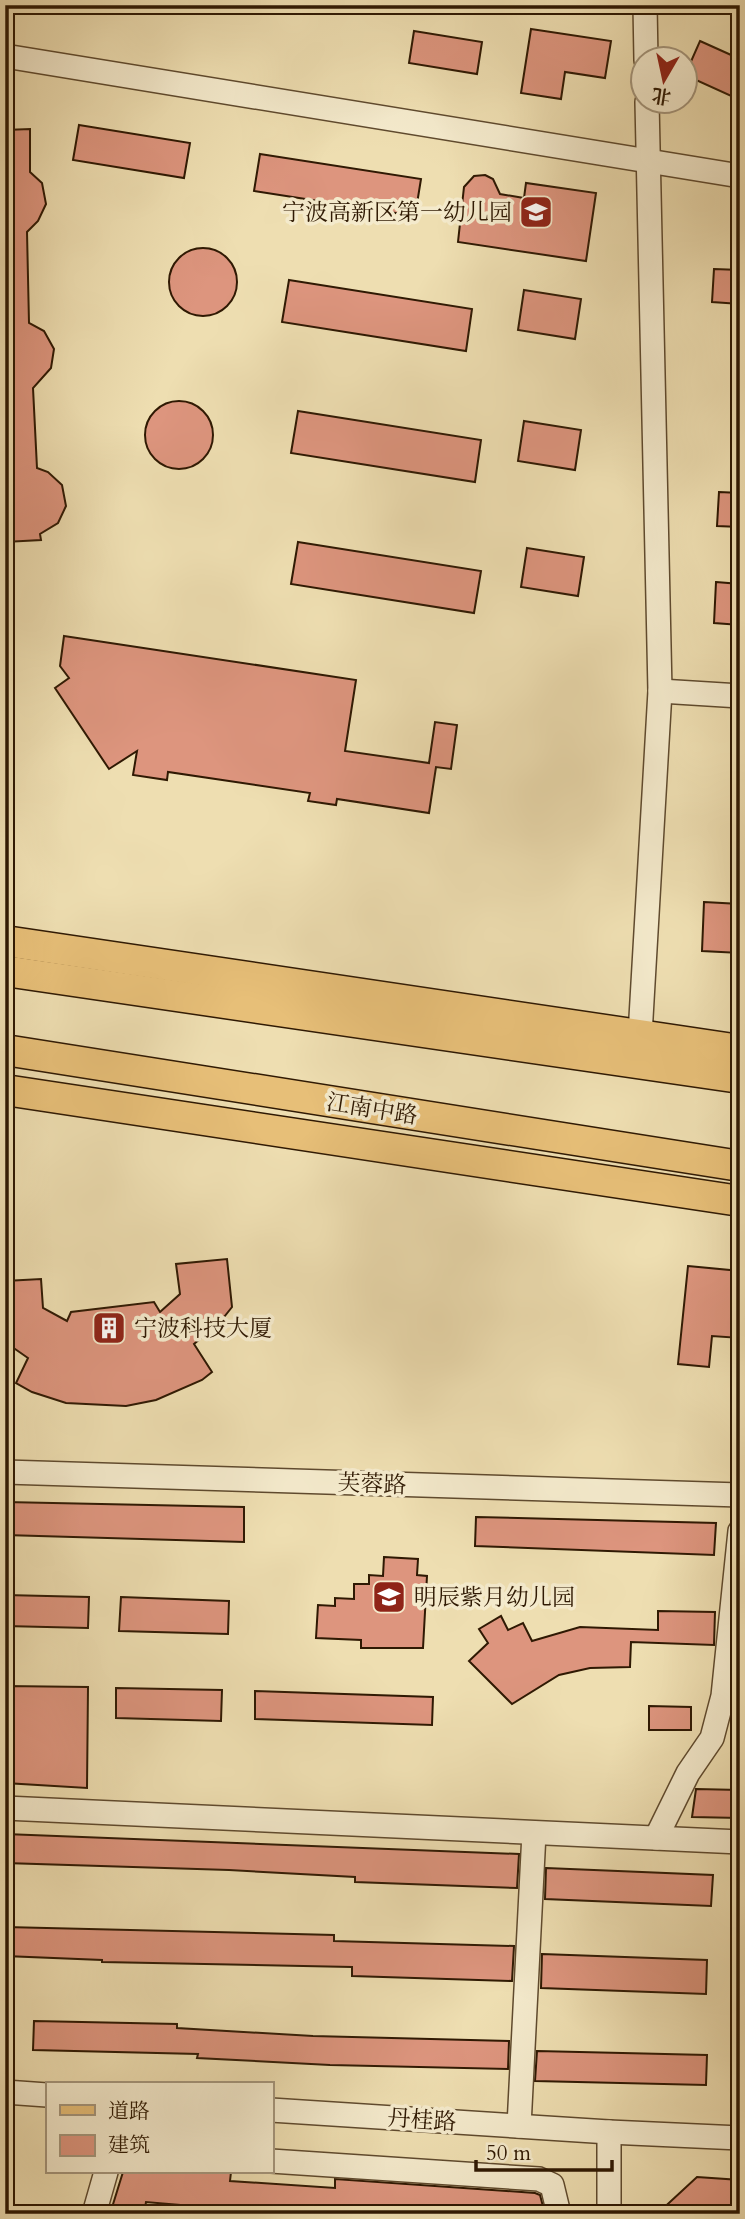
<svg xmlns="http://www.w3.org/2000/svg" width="745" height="2219" viewBox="0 0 745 2219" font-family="Cardo,'Noto Serif SC',serif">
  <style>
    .building { fill: #dd957e; stroke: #2f1903; stroke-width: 2 }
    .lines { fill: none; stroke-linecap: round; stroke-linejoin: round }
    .minor-casing { stroke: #5f4a2e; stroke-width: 26 }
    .major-casing { stroke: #2f1903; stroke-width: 33 }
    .minor { stroke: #f4eacc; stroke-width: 23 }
    .major { stroke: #e7bf78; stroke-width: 30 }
    .labels { text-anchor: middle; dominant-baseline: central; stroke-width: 7; stroke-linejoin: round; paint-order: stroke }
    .poi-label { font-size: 23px; fill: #2f1903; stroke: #f4eacc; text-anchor: start }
    .street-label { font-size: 23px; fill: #2f1903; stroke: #f4eacc }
  </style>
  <rect width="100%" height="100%" fill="#eedeb1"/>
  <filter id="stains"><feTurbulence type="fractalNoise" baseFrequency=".00286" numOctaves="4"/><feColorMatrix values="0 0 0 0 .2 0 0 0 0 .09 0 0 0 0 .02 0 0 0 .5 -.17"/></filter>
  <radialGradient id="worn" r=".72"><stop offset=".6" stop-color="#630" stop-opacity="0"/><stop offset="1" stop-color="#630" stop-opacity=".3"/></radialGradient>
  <g class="building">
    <polygon points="531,29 611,41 605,78 565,72 561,99 521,93"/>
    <polygon points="414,31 482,42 477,74 409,63"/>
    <polygon points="700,41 740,59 740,100 685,75"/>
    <polygon points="79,125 190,143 184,178 73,160"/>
    <polygon points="30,129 30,172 42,183 46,204 38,221 27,232 29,323 44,331 54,349 51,368 33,388 37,468 48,472 62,485 66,506 58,523 40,534 41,540 5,542 5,130"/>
    <polygon points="260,154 421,179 415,216 254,191"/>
    <polygon points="485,175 493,179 500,194 524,198 526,183 596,193 586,261 458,242 464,187 474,176"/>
    <circle cx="203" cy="282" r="34"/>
    <polygon points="714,269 740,270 740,304 712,302"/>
    <polygon points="289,280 472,309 466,351 282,322"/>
    <polygon points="524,290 581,299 575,339 518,330"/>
    <circle cx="179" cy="435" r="34"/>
    <polygon points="298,411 481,440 475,482 291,453"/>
    <polygon points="524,421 581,430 575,470 518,461"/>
    <polygon points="719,492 740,493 740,527 717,526"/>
    <polygon points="298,542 481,571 474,613 291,584"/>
    <polygon points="527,548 584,557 578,596 521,587"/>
    <polygon points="716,582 740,584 740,625 714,623"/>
    <polygon points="64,636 356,680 345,751 429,763 435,722 457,725 451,769 436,767 429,813 337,799 336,805 308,801 310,793 168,772 167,780 133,775 137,751 109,769 55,688 69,678 60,666"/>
    <polygon points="704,902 740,904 740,953 702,951"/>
    <polygon points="227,1259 232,1307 220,1322 194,1344 212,1372 202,1380 156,1400 126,1406 66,1403 32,1392 16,1383 28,1358 5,1342 5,1281 41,1279 43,1308 67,1321 71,1312 154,1302 160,1312 180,1294 176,1264"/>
    <polygon points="688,1266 740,1271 740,1338 712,1336 709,1367 678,1364"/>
    <polygon points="5,1502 244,1507 244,1542 5,1535"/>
    <polygon points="476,1517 716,1523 714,1555 475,1546"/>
    <polygon points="384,1557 418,1559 417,1575 427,1576 423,1648 361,1648 361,1640 316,1638 318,1605 335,1606 335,1598 354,1599 354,1584 369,1584 369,1575 383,1576"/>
    <polygon points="5,1595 89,1597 88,1628 5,1626"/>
    <polygon points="121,1597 229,1601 228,1634 119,1631"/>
    <polygon points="658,1611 715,1612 714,1645 631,1642 630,1667 590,1668 559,1675 512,1704 469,1661 488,1643 479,1629 501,1616 508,1630 523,1623 532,1641 580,1627 658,1630"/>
    <polygon points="5,1686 88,1687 87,1788 5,1783"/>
    <polygon points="116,1688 222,1690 221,1721 116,1718"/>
    <polygon points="255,1691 433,1697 432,1725 255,1719"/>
    <polygon points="649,1706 691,1707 691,1730 649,1730"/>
    <polygon points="696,1789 740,1790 740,1818 692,1817"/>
    <polygon points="5,1834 519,1854 517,1888 355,1882 355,1877 229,1870 5,1863"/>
    <polygon points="546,1868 713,1875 711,1906 545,1899"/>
    <polygon points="5,1927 334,1935 334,1941 514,1946 512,1981 352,1976 352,1967 102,1962 102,1960 5,1956"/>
    <polygon points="542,1954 707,1960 706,1994 541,1988"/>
    <polygon points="34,2021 177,2024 177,2028 313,2036 509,2041 508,2069 330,2065 197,2058 198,2054 33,2050"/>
    <polygon points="537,2051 707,2055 706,2085 535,2081"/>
    <polygon points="123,2172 231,2172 230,2181 335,2188 335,2179 535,2193 540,2195 545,2214 227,2214 227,2209 146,2202 144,2214 110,2214"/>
    <polygon points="697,2177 740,2180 740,2214 657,2214"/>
  </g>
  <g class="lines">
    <defs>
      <g id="minor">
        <polyline points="645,5 646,60"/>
        <polyline points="5,56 740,176"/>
        <polyline points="660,691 740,696"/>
        <polyline points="640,1035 660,691 647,102"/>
        <polyline points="5,1472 740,1495"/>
        <polyline points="5,1808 740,1842"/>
        <polyline points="656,1838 688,1773 712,1738 723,1696 740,1531"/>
        <polyline points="5,2092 47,2095"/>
        <polyline points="271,2110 609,2132 740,2138"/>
        <polyline points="519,2126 534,1833"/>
        <polyline points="271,2161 539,2179 552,2185 559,2214"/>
        <polyline points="94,2214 106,2172"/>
        <polyline points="609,2214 609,2132"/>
      </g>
      <g id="major">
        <polyline points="5,941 740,1050"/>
        <polyline points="5,971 740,1078"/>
        <polyline points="5,1050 740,1166"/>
        <polyline points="5,1090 740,1201"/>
      </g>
    </defs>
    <use href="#minor" class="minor-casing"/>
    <use href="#major" class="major-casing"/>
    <use href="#minor" class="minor"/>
    <use href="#major" class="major"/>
  </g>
  <defs>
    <symbol id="school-square" viewBox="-11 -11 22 22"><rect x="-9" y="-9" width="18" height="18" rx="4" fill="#8f2418" stroke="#f4eacc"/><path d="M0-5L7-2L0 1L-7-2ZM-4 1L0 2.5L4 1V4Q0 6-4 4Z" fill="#fff"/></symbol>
    <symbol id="building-square" viewBox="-11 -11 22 22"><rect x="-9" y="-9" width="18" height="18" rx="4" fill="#8f2418" stroke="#f4eacc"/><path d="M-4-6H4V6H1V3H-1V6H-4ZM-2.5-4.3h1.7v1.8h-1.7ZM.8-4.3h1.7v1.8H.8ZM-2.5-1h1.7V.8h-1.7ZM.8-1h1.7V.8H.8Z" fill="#fff"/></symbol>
  </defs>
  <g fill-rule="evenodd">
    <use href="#school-square" x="517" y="193" width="38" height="38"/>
    <use href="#building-square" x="90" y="1309" width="38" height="38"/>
    <use href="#school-square" x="370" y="1578" width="38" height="38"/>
  </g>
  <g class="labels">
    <g class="poi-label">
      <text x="512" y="212" text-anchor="end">宁波高新区第一幼儿园</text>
      <text x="134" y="1328">宁波科技大厦</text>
      <text x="414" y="1597">明辰紫月幼儿园</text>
    </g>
    <g class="street-label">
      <text transform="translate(372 1109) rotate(9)">江南中路</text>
      <text transform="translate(372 1484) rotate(2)">芙蓉路</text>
      <text transform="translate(422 2120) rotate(4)">丹桂路</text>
    </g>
  </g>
  <rect width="745" height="2219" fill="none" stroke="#eedeb1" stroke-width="28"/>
  <rect x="7" y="7" width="731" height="2205" fill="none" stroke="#2f1903" stroke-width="3.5"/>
  <rect x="14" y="14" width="717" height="2191" fill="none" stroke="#2f1903" stroke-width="2"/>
  <rect x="46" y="2082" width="228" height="91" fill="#f4eacc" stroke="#a5967c" stroke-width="2"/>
  <rect x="60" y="2105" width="35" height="10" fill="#e7bf78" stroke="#a5967c" stroke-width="2"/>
  <text x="108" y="2118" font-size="21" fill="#2f1903">道路</text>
  <rect x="60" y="2135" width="35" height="21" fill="#dd957e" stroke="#a5967c" stroke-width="2"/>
  <text x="108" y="2152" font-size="21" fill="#2f1903">建筑</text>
  <g transform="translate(664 80) rotate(189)"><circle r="33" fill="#f4eacc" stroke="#a5967c" stroke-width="2"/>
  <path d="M0-5L12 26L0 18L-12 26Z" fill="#8f2418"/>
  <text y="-10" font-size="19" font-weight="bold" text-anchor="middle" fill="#2f1903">北</text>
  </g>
  <path d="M476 2160v10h136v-10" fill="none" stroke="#2f1903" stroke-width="3.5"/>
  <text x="486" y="2160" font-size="21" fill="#2f1903" stroke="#f4eacc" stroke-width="5" paint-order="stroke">50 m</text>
  <rect width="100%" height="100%" filter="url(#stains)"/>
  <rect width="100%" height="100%" fill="url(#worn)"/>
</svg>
